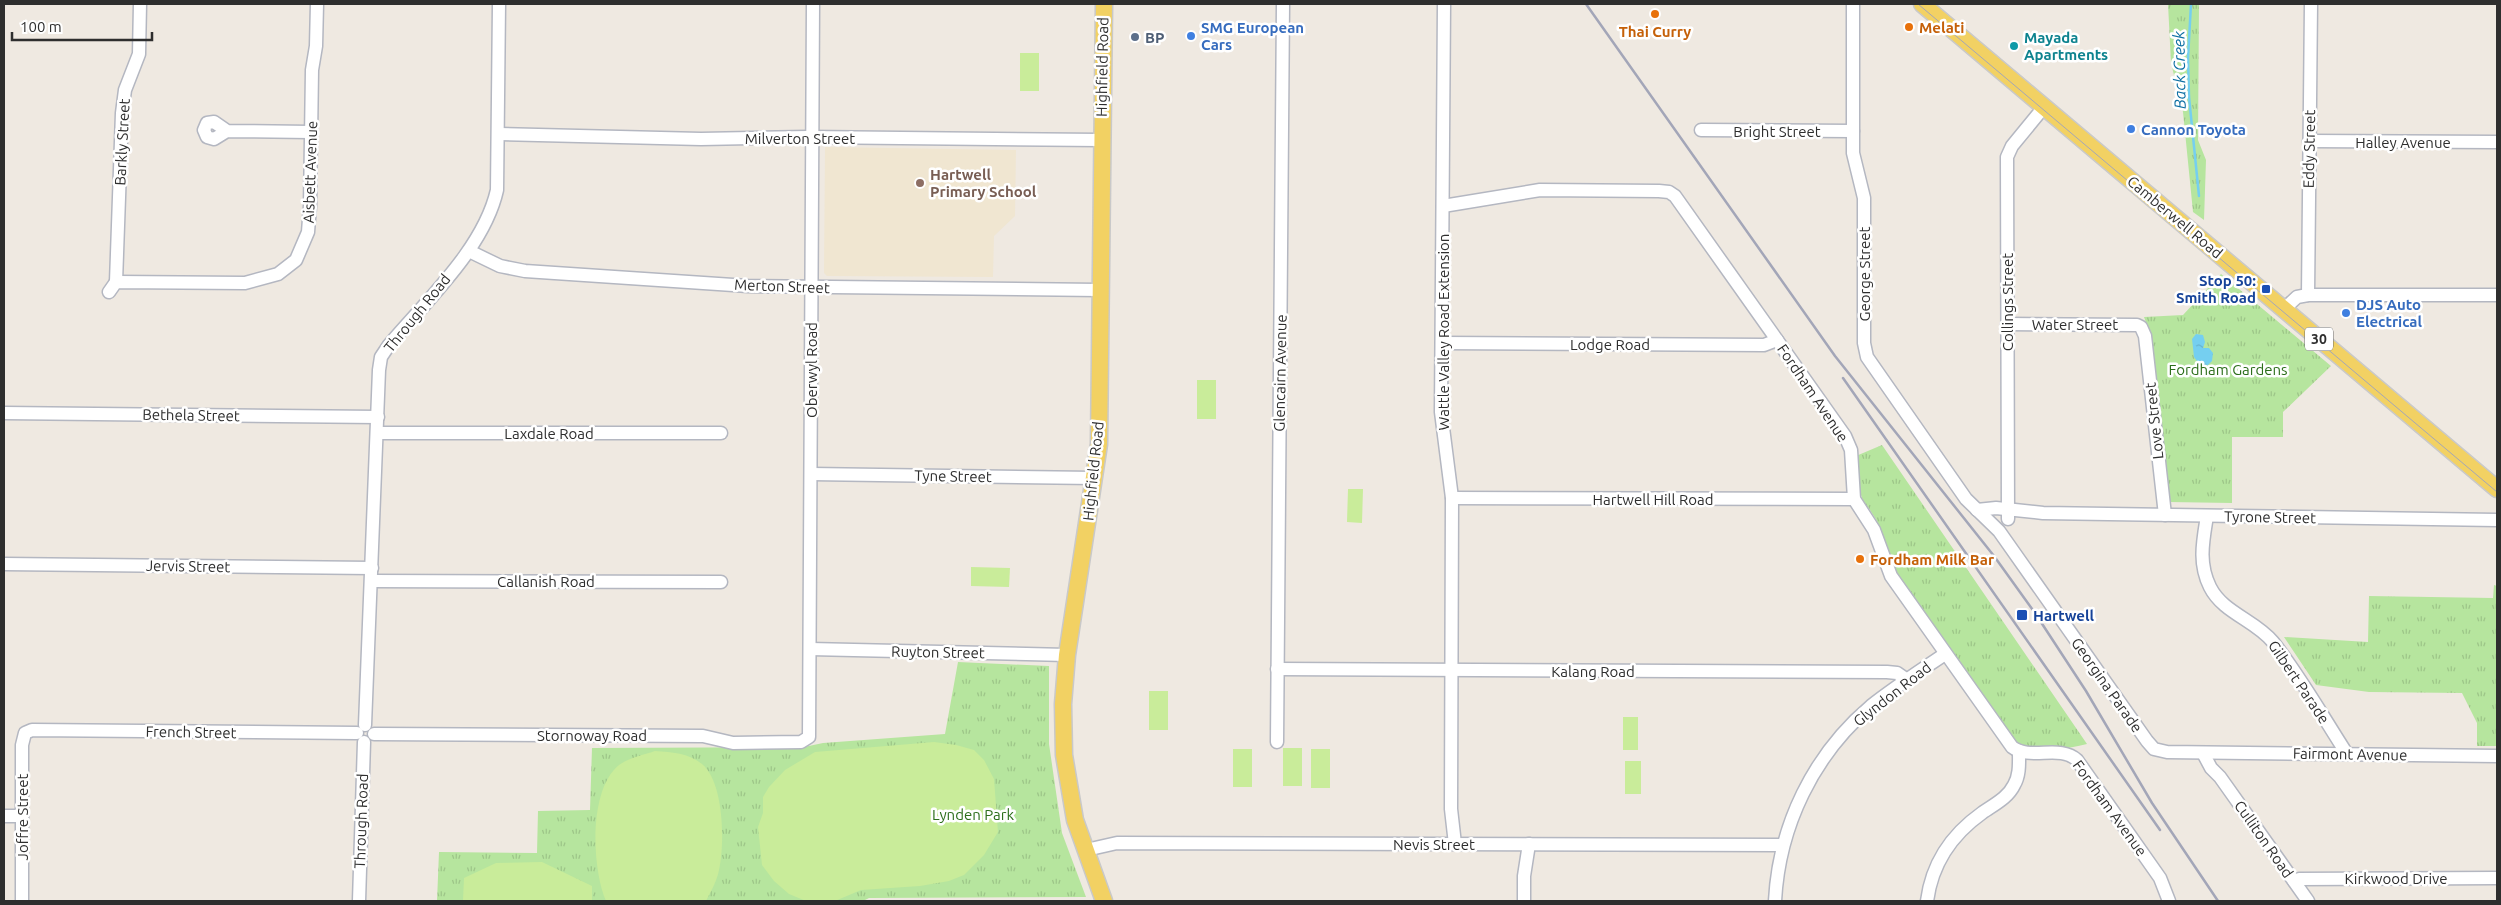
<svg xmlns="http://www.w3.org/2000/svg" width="2501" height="905" viewBox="0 0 2501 905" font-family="Ubuntu,sans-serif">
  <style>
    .education { fill: #f0e6d1 }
    .grass { fill: url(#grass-tufts) }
    .pitch { fill: #c9ec9a }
    .water { fill: url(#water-ripples) }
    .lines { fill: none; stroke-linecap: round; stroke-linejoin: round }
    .stream { stroke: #75cff0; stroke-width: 2.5 }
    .minor-casing { stroke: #b4b7c1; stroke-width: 15 }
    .major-casing { stroke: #c9c9c9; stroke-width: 19 }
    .minor { stroke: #fff; stroke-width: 12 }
    .major { stroke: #f2d163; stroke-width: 16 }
    .tram { stroke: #a3a6b8; stroke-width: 1 }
    .rail { stroke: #a3a6b8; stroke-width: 2.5 }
    .food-dot { fill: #e8710a; stroke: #fff; stroke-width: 2 }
    .shop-dot { fill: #3f7fe0; stroke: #fff; stroke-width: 2 }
    .service-dot { fill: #5c6f8a; stroke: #fff; stroke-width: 2 }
    .culture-dot { fill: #0f9aa8; stroke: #fff; stroke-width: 2 }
    .education-dot { fill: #8d6e63; stroke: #fff; stroke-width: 2 }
    .transit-dot { fill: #1a4fb4; stroke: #fff; stroke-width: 2 }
    .labels { text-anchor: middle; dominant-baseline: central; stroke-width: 5; stroke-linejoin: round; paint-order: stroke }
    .shield { fill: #fff; stroke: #6d6d6d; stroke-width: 1 }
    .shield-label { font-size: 14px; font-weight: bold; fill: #2e2e2e }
    .shop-label { font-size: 15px; font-weight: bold; fill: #366cbe; stroke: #fff; text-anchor: start }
    .food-label { font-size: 15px; font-weight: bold; fill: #c56008; stroke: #fff; text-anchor: start }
    .service-label { font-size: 15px; font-weight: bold; fill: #4e5e75; stroke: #fff; text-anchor: start }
    .culture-label { font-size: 15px; font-weight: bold; fill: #0d838f; stroke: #fff; text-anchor: start }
    .street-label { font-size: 15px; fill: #2e2e2e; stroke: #fff }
    .education-label { font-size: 15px; font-weight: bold; fill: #785e54; stroke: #fff; text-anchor: start }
    .transit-label { font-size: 15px; font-weight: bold; fill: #164399; stroke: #fff; text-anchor: end }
    .park-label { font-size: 15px; fill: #2c6e1b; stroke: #fff }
    .water-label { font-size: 16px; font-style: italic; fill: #0d6fa3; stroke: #fff }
  </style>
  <defs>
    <pattern id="grass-tufts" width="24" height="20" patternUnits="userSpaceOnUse" patternTransform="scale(1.25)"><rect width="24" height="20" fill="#b6e59e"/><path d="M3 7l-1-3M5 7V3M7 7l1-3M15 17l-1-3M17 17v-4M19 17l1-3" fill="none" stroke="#9dc588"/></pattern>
    <pattern id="water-ripples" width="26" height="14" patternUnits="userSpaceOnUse" patternTransform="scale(1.25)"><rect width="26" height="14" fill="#75cff0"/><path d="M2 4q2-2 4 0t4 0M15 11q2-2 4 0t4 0" fill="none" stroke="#66b2ce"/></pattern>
  </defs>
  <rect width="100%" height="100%" fill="#efe9e1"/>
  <polygon class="education" points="825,147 1016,150 1015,216 994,236 993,277 827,276 824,273"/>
  <g class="grass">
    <polygon points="2168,4 2199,4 2198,140 2206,160 2204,220 2193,212 2183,112 2171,63"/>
    <polygon points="2221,274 2331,366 2283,412 2283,437 2232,437 2232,503 2168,502 2148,328 2144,317 2183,315"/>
    <path d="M1882,445L2087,744C2065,750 2038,752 2016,743L1911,598L1893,567L1895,563L1891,555L1887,554L1876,525L1877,521L1868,507H1865L1858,486L1856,456Z"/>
    <polygon points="2494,585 2497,586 2497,746 2477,746 2477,723 2462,693 2369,692 2316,685 2284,637 2368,642 2369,596 2493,598"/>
    <polygon points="958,662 1049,666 1049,744 1062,833 1086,897 869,898 863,901 437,901 439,852 537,853 538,811 590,810 592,748 804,747 823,743 945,734"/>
  </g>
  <g class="pitch">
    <rect x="1020" y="53" width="19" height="38"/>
    <rect x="1197" y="380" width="19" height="39"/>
    <polygon points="1348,489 1363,489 1362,523 1347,522"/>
    <polygon points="971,567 1010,568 1009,587 971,586"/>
    <rect x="1149" y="691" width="19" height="39"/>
    <rect x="1623" y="717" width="15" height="33"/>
    <polygon points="934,742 956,745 974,750 984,760 994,779 998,832 984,855 964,875 949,881 920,886 861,890 835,901 806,901 789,894 774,881 762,865 758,827 763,813 763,797 769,787 785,770 815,752"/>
    <rect x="1283" y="748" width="19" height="38"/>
    <rect x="1233" y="749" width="19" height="38"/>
    <rect x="1311" y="749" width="19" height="39"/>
    <path d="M655,751C672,752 688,753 702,764C724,782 725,843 719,870C717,881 711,891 706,901H606C592,869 588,790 619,765C629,758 643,755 655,751Z"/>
    <rect x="1625" y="761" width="16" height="33"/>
    <polygon points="542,862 592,886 592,901 463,901 464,878 496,863"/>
  </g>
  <polygon class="water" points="2196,334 2203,335 2205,342 2203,348 2209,348 2213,353 2212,361 2208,365 2200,365 2194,357 2192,339"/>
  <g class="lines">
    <polyline class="stream" points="2191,4 2188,58 2189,97 2199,196"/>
    <defs>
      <g id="minor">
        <polyline points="1444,4 1441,412 1452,498 1451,809 1455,844"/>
        <polyline points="1853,4 1853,153 1864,198 1864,343 1867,357 1966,499 1999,531 2147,741 2154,749 2167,752 2497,756"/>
        <polyline points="1701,130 1853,131"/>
        <polyline points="227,131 214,122 207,123 204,130 207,137 214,139 227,131 311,132"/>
        <polyline points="499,134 701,139 808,137 1101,140"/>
        <polyline points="2309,141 2497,142"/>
        <path d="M1443,206L1540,190L1659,191L1669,192L1675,196L1845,436L1851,450L1854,499L1874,530L1891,576L2012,747C2030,761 2060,744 2077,760L2160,878L2169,901"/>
        <polyline points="469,251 500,266 525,271 748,286 1099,290"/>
        <polyline points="116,282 122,113 125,90 139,54 140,4"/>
        <polyline points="109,292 116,282 245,283 278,274 296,260 308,232 310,206 312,70 316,46 317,4"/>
        <polyline points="2308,295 2311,4"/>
        <polyline points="2284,309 2297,297 2308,295 2497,295"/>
        <polyline points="2007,324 2137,325 2141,327 2145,336 2165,515"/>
        <polyline points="1442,343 1764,345 1777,340"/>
        <polyline points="4,413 378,417"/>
        <polyline points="377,433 721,433"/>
        <polyline points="811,474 1095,478"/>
        <polyline points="1452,498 1854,499"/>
        <polyline points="1977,510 1996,508 2043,513 2497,520"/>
        <path d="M2207,516C2203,541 2198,563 2210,587C2223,613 2255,620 2273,642C2300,676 2323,717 2347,754"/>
        <polyline points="2008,519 2007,157 2012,146 2044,107"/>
        <polyline points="4,564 372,568"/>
        <polyline points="372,581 721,582"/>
        <polyline points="810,649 1067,655"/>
        <polyline points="1277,669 1887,672 1897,673 1907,680"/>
        <path d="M365,725L379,370L381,357L389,345C427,300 484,248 497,190L499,4"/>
        <polyline points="374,734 703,736 733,743 801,742 809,737 813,4"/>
        <polyline points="1277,742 1283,4"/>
        <polyline points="2203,753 2211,768 2220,777 2308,901"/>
        <polyline points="4,816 22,816"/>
        <polyline points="1086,850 1117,843 1782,845"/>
        <polyline points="2294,881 2299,879 2497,878"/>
        <polyline points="22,901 22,745 25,733 32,730 357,733"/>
        <polyline points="359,901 364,742"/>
        <polyline points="1524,901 1524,876 1529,844"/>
        <path d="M1775,901C1779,826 1813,755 1871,706C1895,687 1920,671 1945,654"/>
        <path d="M1927,901C1932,863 1951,835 1982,813C1993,805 2008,798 2014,785C2020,775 2019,763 2019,751"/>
      </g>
      <g id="major">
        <polyline points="1104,4 1099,444 1067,655 1063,704 1064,755 1075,820 1104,901"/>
        <polyline points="1922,4 2497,489"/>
      </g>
    </defs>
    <use href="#minor" class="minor-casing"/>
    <use href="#major" class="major-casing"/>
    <use href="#minor" class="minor"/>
    <use href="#major" class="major"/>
    <polyline class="tram" points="1918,4 2497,492"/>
    <g class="rail">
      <polyline points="1586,4 1835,356 1994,556 2035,613 2086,691 2152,803 2218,901"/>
      <polyline points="1843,378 2160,830"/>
    </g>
  </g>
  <g class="food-dot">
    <circle cx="1655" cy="14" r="5"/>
    <circle cx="1909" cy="27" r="5"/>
    <circle cx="1860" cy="559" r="5"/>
  </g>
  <g class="shop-dot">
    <circle cx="1191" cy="36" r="5"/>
    <circle cx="2131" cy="129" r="5"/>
    <circle cx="2346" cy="313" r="5"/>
  </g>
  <circle class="service-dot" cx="1135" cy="37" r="5"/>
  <circle class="culture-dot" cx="2014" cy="46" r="5"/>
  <circle class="education-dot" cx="920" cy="183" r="5"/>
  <g class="transit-dot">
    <rect x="2261" y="284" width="10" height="10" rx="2.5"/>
    <rect x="2016" y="609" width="12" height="12" rx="2.5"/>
  </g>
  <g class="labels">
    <rect class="shield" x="2305" y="327.5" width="28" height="23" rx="4"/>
    <g class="shield-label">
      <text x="2319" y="339">30</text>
    </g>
    <g class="shop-label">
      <text x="1201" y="27">SMG European<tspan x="1201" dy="17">Cars</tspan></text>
      <text x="2141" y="129">Cannon Toyota</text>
      <text x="2356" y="304">DJS Auto<tspan x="2356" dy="17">Electrical</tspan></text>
    </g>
    <g class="food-label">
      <text x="1919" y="27">Melati</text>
      <text x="1655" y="31" text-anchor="middle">Thai Curry</text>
      <text x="1870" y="559">Fordham Milk Bar</text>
    </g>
    <g class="service-label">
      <text x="1145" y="37">BP</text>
    </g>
    <g class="culture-label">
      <text x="2024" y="37">Mayada<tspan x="2024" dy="17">Apartments</tspan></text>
    </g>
    <g class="street-label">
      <text transform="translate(1102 67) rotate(-89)">Highfield Road</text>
      <text x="1777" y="131">Bright Street</text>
      <text x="800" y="138">Milverton Street</text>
      <text transform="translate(122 142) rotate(-87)">Barkly Street</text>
      <text x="2403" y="142">Halley Avenue</text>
      <text transform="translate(2309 149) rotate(-89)">Eddy Street</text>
      <text transform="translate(310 172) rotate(-88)">Aisbett Avenue</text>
      <text transform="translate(2175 217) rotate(40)">Camberwell Road</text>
      <text transform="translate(1864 274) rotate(-90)">George Street</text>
      <text transform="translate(782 286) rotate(2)">Merton Street</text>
      <text transform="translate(2007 302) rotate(-90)">Collings Street</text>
      <text transform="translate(417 313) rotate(-51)">Through Road</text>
      <text x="2075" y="324">Water Street</text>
      <text transform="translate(1443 332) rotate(-90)">Wattle Valley Road Extension</text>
      <text x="1610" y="344">Lodge Road</text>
      <text transform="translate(811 370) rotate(-90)">Oberwyl Road</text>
      <text transform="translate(1280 373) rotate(-89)">Glencairn Avenue</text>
      <text transform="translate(1813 393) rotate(56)">Fordham Avenue</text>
      <text transform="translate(191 415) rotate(1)">Bethela Street</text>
      <text transform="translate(2154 421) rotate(-96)">Love Street</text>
      <text x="549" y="433">Laxdale Road</text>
      <text transform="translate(1093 471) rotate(-84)">Highfield Road</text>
      <text transform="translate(953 476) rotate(1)">Tyne Street</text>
      <text x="1653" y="499">Hartwell Hill Road</text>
      <text transform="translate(2270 517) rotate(1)">Tyrone Street</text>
      <text transform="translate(188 566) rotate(1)">Jervis Street</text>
      <text x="546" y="581">Callanish Road</text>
      <text transform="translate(938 652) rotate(1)">Ruyton Street</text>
      <text x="1593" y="671">Kalang Road</text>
      <text transform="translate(2299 682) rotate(56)">Gilbert Parade</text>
      <text transform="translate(2107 685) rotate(55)">Georgina Parade</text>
      <text transform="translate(1892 694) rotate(-38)">Glyndon Road</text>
      <text transform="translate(191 732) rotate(1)">French Street</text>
      <text x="592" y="735">Stornoway Road</text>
      <text transform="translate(2350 754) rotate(1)">Fairmont Avenue</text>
      <text transform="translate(2110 808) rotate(54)">Fordham Avenue</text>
      <text transform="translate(22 817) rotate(-90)">Joffre Street</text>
      <text transform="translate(361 821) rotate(-88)">Through Road</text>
      <text transform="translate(2264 839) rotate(55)">Culliton Road</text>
      <text x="1434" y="844">Nevis Street</text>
      <text x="2396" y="878">Kirkwood Drive</text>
    </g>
    <g class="education-label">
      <text x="930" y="174">Hartwell<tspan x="930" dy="17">Primary School</tspan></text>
    </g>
    <g class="transit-label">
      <text x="2256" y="280">Stop 50:<tspan x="2256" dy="17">Smith Road</tspan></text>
      <text x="2033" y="615" text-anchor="start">Hartwell</text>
    </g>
    <g class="park-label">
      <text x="2228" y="369">Fordham Gardens</text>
      <text x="973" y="814">Lynden Park</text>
    </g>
    <g class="water-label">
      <text transform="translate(2179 70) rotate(-91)">Back Creek</text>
    </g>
  </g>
  <rect width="2501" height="905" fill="none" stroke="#2e2e2e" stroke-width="10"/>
  <path d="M12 32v8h140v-8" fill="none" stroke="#2e2e2e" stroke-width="2.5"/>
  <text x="20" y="32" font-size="15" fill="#2e2e2e" stroke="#ffffff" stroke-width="4" paint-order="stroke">100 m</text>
</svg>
